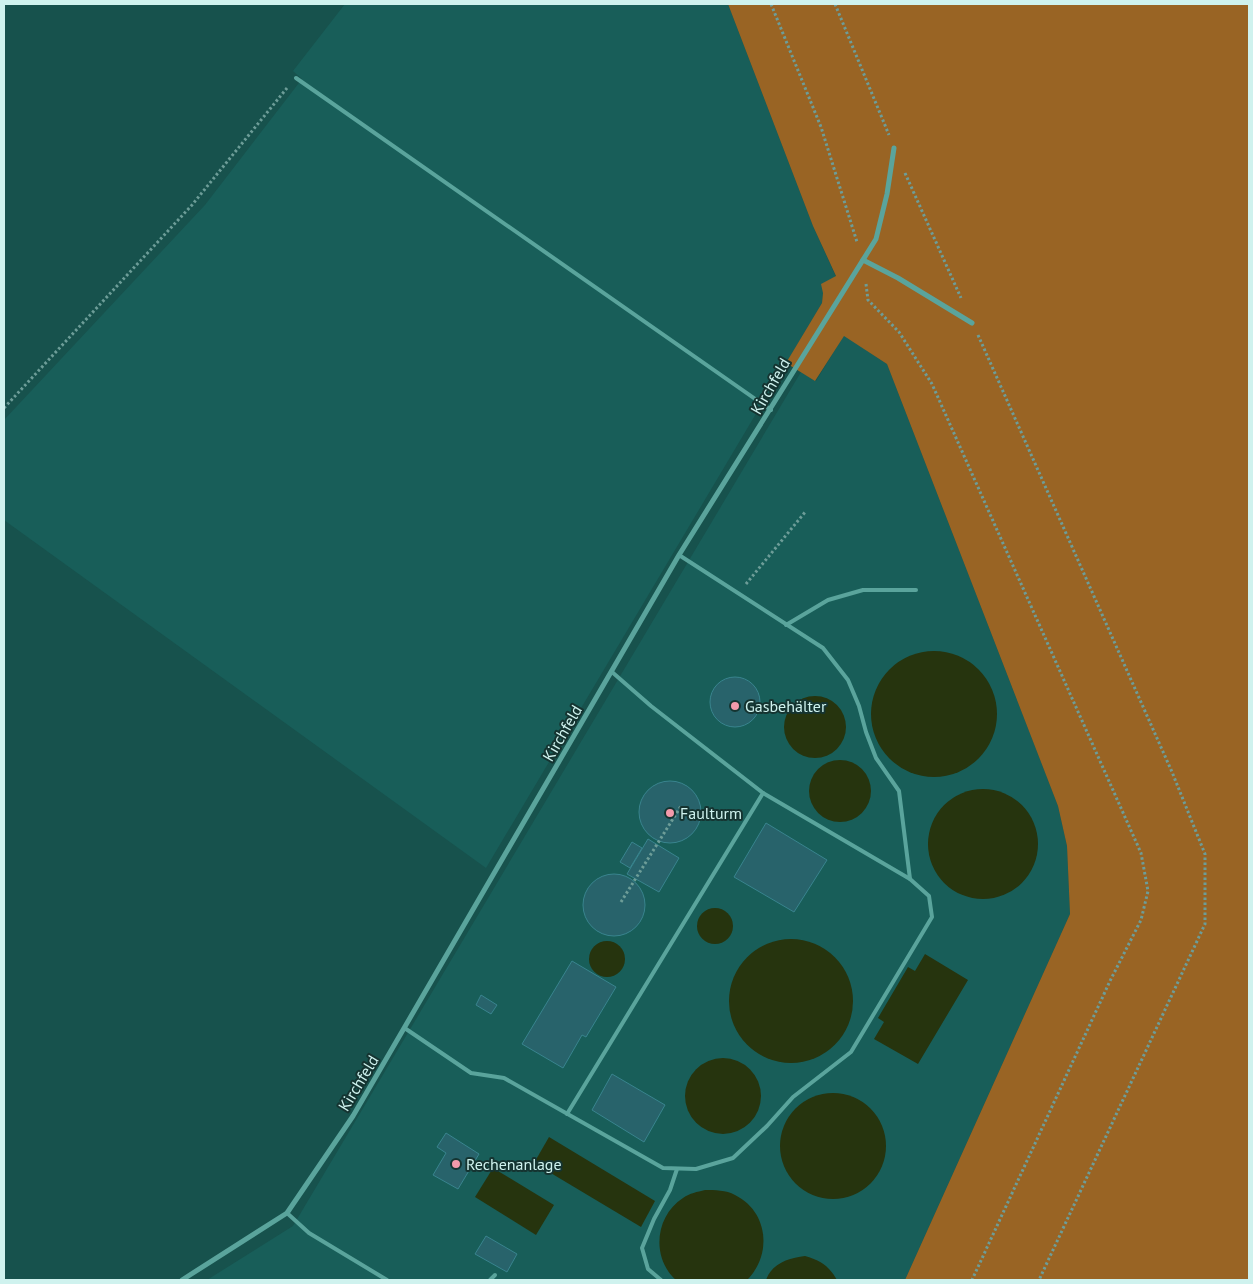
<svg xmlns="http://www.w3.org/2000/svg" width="1253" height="1284" viewBox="0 0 1253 1284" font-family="'PT Sans',sans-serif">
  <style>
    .built { fill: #185e59 }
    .green { fill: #996424 }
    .water { fill: #26340e }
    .building { fill: #28636b; stroke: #39848e }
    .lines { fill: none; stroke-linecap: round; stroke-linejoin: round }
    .path { stroke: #6d9d98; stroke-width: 3; stroke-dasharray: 2.5 2.5; stroke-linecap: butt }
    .service { stroke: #5aa49c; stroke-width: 4 }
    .minor { stroke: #5aa49c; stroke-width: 5 }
    .poi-dot { fill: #f39aab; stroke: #153431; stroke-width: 2 }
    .labels { text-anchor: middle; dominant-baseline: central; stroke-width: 4; stroke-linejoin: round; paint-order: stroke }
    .street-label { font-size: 16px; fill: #cff2ee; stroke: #153431 }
    .poi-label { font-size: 16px; fill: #cff2ee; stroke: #153431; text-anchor: start }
  </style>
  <rect width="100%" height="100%" fill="#17524d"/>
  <g class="built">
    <polygon points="345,4 728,4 813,226 836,277 823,293 822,303 757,412 486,868 4,520 4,420 205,205 302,79 293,71"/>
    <polygon points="844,335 887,364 1058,806 1067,846 1070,914 905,1280 207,1280 293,1226 801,372 816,381"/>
  </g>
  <polygon class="green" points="728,4 1249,4 1249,1280 905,1280 1070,914 1067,846 1058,806 887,364 844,336 815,381 786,363 822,303 823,293 821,284 836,276 813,226"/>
  <g class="water">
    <circle cx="934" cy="714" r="63"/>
    <circle cx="815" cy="727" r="31"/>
    <circle cx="840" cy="791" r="31"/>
    <circle cx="983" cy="844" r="55"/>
    <circle cx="715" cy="926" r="18"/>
    <circle cx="791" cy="1001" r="62"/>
    <circle cx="607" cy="959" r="18"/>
    <polygon points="925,954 968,980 918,1064 874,1039 884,1022 878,1018 908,967 915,971"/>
    <circle cx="723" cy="1096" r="38"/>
    <circle cx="833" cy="1146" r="53"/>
    <polygon points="549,1137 655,1201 641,1227 534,1163"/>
    <polygon points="493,1168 554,1205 536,1235 475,1197"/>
    <path d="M705,1190C715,1190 726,1190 735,1195C769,1212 772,1255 747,1280H676C651,1258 655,1216 683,1198C690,1193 697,1192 705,1190Z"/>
    <path d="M805,1256C820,1260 829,1266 837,1280H766C772,1263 789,1258 805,1256Z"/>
  </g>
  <g class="building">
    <circle cx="735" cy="702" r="25"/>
    <circle cx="670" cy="812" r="31"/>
    <polygon points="766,823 827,860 794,912 734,877"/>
    <polygon points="648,839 679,858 659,892 627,874"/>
    <polygon points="632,842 642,848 630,868 620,862"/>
    <circle cx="614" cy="905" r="31"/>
    <polygon points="572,961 616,987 586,1037 582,1035 563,1068 522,1044"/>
    <polygon points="481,995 497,1005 491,1014 476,1005"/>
    <polygon points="612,1074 665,1105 644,1142 592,1110"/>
    <polygon points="446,1133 479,1154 458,1189 433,1175 446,1153 437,1147"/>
    <polygon points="486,1236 517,1254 507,1272 475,1254"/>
  </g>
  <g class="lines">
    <g class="path">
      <polyline points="771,4 821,127 857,242"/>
      <polyline points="835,4 889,135"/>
      <polyline points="905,173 961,298"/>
      <polyline points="866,284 868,300 899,332 932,384 1141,853 1148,891 1141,920 1110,981 972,1280"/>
      <polyline points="978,335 1172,772 1205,854 1205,924 1039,1280"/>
      <polyline points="4,408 192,205 287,88"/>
      <polyline points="746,584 806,511"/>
      <polyline points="621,902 681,806"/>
    </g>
    <g class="service">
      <polyline points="296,78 771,410"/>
      <polyline points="679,555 823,648 848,680 859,706 866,732 876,758 899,791 910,879"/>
      <polyline points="786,625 828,600 863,590 916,590"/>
      <polyline points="406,1029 471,1073 504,1078 663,1168 696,1169 733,1158 767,1126 793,1097 851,1052 932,917 929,896 910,879 763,793 651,706 612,672"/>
      <polyline points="567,1114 763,793"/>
      <polyline points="287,1213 309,1233 387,1280"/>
      <polyline points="490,1280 495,1275"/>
      <polyline points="661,1280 648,1269 642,1248 654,1219 670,1190 677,1169"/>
    </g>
    <g class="minor">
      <polyline points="863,260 898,278 972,323"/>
      <polyline points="182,1280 287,1213 353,1116 679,555 876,239 887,194 894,148"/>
    </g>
  </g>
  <g class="poi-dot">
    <circle cx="735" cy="706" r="5"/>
    <circle cx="670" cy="813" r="5"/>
    <circle cx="456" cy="1164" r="5"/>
  </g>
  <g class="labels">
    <g class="street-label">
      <text transform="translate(770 386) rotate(-60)">Kirchfeld</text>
      <text transform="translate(562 733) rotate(-60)">Kirchfeld</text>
      <text transform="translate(358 1083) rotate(-59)">Kirchfeld</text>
    </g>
    <g class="poi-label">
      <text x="745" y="706">Gasbehälter</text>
      <text x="680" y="813">Faulturm</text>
      <text x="466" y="1164">Rechenanlage</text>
    </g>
  </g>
  <rect width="1253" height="1284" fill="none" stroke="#cff2ee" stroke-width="10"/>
</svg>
